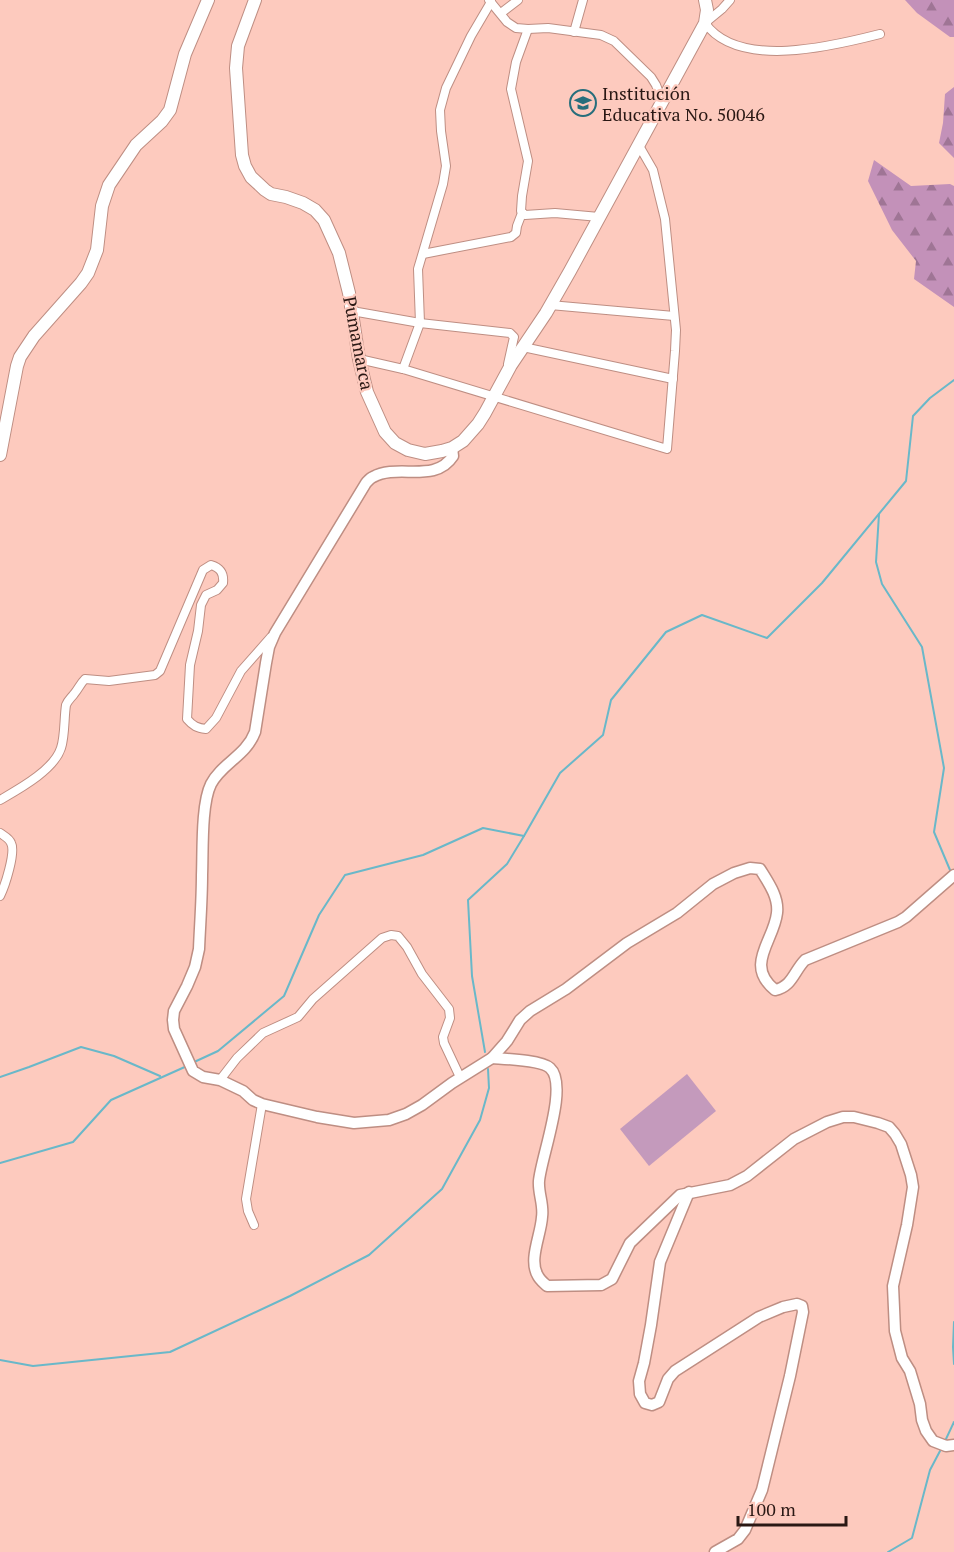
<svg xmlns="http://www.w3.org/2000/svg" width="954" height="1552" viewBox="0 0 954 1552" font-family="'PT Serif',serif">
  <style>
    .forest { fill: url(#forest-firs) }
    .pitch { fill: #c49abc }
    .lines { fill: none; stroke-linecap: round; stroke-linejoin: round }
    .stream { stroke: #69b8c9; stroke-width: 2 }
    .street-casing { stroke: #be8e83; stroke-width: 10 }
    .secondary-casing { stroke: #be8e83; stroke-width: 13 }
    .primary-casing { stroke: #be8e83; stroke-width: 14 }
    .street { stroke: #fff; stroke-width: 8 }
    .secondary { stroke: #fff; stroke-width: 10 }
    .primary { stroke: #fff; stroke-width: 12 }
    .labels { text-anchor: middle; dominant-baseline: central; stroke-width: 4.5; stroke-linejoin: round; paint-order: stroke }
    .poi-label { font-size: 18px; fill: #2a1814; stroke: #fdcabe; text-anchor: start }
    .street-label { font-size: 18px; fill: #2a1814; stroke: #fdcabe }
  </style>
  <defs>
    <pattern id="forest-firs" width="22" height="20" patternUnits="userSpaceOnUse" patternTransform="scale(1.5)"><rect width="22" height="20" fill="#c391b9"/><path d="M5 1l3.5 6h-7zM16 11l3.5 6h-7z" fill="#9f7595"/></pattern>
  </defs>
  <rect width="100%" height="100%" fill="#fdcabe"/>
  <g class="forest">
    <polygon points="905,0 954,0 954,37 950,37 917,13"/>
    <polygon points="954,87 954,158 939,143 943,123 945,94"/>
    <polygon points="874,160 911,186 950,184 954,186 954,307 914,279 916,261 892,230 868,181"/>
  </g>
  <polygon class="pitch" points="687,1074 716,1111 649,1166 620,1129"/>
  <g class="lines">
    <g class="stream">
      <polyline points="879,514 876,562 882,584 922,647 944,768 934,832 950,870"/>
      <polyline points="485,1052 472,976 468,900 507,864 524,836 560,773 603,735 611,700 666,632 702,615 767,638 822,583 906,481 913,416 930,398 954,380"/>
      <polyline points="192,1063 218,1051 284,996 319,915 345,875 423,855 483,828 524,836"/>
      <polyline points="0,1077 29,1067 81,1047 114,1056 160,1076"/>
      <polyline points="0,1163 73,1142 111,1100 187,1066"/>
      <polyline points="954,1322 953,1347 954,1364"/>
      <polyline points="0,1360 33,1366 170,1352 290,1296 369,1255 442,1189 480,1120 489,1088 488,1069"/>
      <polyline points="946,1439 954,1422"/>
      <polyline points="888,1552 912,1538 930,1470 940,1451"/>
    </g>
    <defs>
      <g id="street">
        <polyline points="489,0 507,22 516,28 528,29 548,28 601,35 614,41 651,77 656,85 662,101"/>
        <path d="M730,0L722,9L705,23C738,70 833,46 880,34"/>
        <polyline points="501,13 518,0"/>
        <polyline points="528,29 516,62 511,89 528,161 522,196 521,211 525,215 555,213 599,217"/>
        <polyline points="574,32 583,0"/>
        <polyline points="423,254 511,237 516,233 517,226 522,213"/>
        <polyline points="550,305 674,316"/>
        <polyline points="352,311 420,323 510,333 514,337 508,364"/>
        <polyline points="523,347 673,379"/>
        <polyline points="359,359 403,369 667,449 675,351 676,330 665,219 653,170 638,144"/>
        <polyline points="403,369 420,323 418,269 443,184 446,166 441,131 440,110 446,88 471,36 491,2"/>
        <path d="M0,800C19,789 54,770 61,748C65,736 64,718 66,705C68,700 71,698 74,694C79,688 80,684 85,679L109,681L155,675L160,671L203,570L211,565C221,568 224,574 223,583L217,590L206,595L201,605L198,631L190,665L187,719C193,726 197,728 206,729L216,718L241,671L271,637"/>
        <path d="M0,833C4,836 9,838 11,843C16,852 5,886 0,896"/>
        <polyline points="220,1080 237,1058 263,1033 298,1017 313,999 382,938 391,935 398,936 407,947 422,974 449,1009 450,1018 443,1037 444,1043 460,1077"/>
        <polyline points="254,1225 248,1211 246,1199 262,1104"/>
      </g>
      <g id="secondary">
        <path d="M452,448L453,456C435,484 398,463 373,477C370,478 368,481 366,483L275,633L269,647L266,663L255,732C246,756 222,763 211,784C201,804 203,852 202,875C202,900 200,924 199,949L195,967L187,986L174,1011L173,1020L174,1029L193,1071L203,1077L220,1080L243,1091L253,1100L262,1104L317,1117L354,1123L389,1120L406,1114L422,1105L452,1083L492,1058L507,1041L520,1020L530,1011L566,989L627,943L677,913L713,884L734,873L750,868L760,869C768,882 779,897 777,913C774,941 744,965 775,990C792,987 794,971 805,960L898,922L906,917L954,875"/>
        <path d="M492,1058C505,1059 541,1060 550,1068C569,1085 541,1157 539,1181C538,1193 544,1205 542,1217C541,1235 528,1260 538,1276C540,1280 544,1283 547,1286L601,1285L612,1279L630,1243L680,1195L730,1185L747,1176L794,1139L827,1122L843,1117H854L878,1123L889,1127L895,1134L901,1144L911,1175L913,1187L907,1225L893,1286L895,1331L902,1358L910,1371L920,1404L922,1420L926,1431L933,1441L946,1446L954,1445"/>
        <polyline points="689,1192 660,1262 651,1325 644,1363 639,1381 640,1394 645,1403 652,1405 659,1402 668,1379 675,1371 759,1317 783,1307 797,1304 802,1306 803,1312 790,1376 762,1490 745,1530 738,1539 715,1552"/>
      </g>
      <g id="primary">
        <polyline points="255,0 238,46 236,68 242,155 245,166 251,177 265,190 271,194 286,197 303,203 315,210 324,220 339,253 349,293 359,359 367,392 385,432 395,443 408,450 425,454 442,451 452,448 463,441 478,424 485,413 511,365 546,313 570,271 705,23 707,10 705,0"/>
        <polyline points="0,455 17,366 20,357 34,336 81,283 88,273 97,250 102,206 109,185 136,145 162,121 170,110 185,54 208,0"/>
      </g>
    </defs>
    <use href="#street" class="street-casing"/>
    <use href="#secondary" class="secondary-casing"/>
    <use href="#primary" class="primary-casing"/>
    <use href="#street" class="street"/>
    <use href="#secondary" class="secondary"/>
    <use href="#primary" class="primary"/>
  </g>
  <defs>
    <symbol id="school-ring" viewBox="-11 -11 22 22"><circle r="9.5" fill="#fdcabe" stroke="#276e7c" stroke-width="1.5"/><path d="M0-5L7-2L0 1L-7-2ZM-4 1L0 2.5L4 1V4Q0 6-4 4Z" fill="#276e7c"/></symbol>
  </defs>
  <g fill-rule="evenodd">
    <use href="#school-ring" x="568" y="88" width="30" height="30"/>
  </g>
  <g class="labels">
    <g class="poi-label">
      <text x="602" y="93">Institución<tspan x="602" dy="21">Educativa No. 50046</tspan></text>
    </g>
    <g class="street-label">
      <text transform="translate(359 343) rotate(79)">Pumamarca</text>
    </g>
  </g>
  <path d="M738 1516v9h108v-9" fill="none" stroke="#2a1814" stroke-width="3"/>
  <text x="747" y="1516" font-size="18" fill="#2a1814" stroke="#fdcabe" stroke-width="4.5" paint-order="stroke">100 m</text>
</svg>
